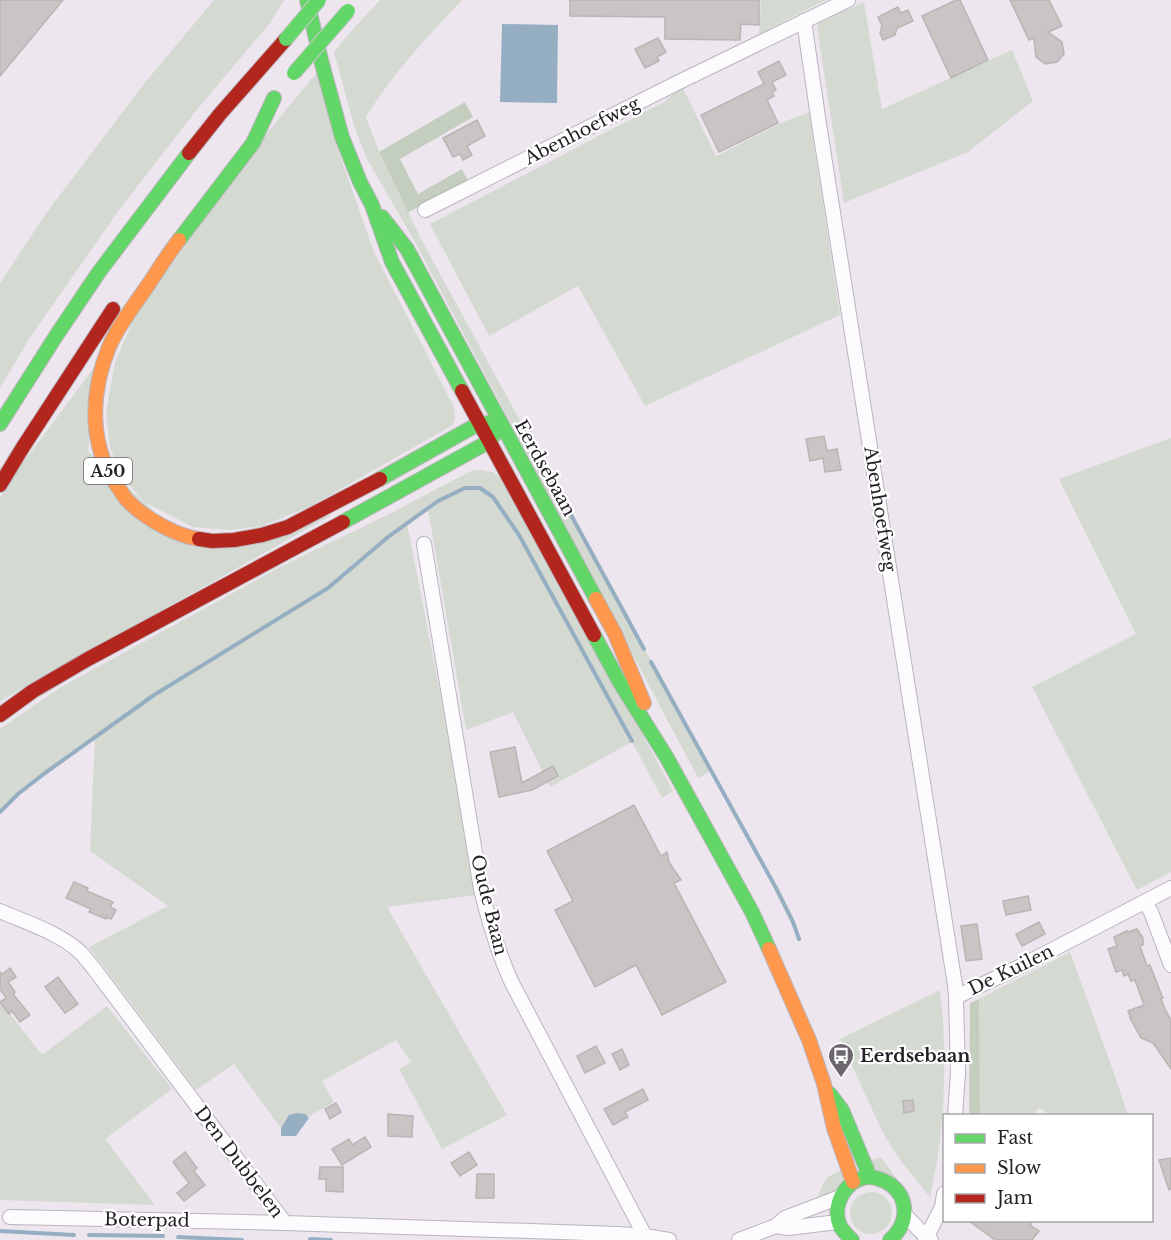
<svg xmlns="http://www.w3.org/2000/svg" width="1171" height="1240" viewBox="0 0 1171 1240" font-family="'Libre Baskerville',serif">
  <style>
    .green { fill: #d4dad1 }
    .forest { fill: #c4cebf }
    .water { fill: #95aec2 }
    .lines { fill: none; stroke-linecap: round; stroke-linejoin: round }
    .stream { stroke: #95aec2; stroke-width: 4 }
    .building { fill: #cac4c5; stroke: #bab4b5; stroke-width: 1.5 }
    .street-casing { stroke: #bab4bc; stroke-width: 16 }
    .fast-casing { stroke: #bab4bc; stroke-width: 16 }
    .slow-casing { stroke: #bab4bc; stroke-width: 16 }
    .jam-casing { stroke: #bab4bc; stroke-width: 16 }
    .street { stroke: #fcfbfd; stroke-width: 14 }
    .fast { stroke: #63d668; stroke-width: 14 }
    .slow { stroke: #ff974d; stroke-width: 14 }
    .jam { stroke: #b3261e; stroke-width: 14 }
    .fast-bridge-casing { stroke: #c9c6ca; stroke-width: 16; stroke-linecap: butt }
    .fast-bridge { stroke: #63d668; stroke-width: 14 }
    .labels { text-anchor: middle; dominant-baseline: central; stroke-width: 4.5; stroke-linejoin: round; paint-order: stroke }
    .shield { fill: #fff; stroke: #676468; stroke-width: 1.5 }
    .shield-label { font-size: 16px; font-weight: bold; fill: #262128 }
    .street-label { font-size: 18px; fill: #262128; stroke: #fff }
    .poi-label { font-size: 18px; font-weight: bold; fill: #262128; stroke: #fff; text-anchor: start }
  </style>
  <rect width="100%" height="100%" fill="#ede6ef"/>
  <g class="green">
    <polygon points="214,0 284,0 270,23 195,112 119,210 29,339 0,388 0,283 47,212 143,85"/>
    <path d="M380,0H462C428,36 392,74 366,117L380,154L420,237L711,771L698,778L415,242L367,159L354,126L334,52L352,30Z"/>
    <polygon points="761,0 826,0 759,34"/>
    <polygon points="864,2 882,109 1012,50 1033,101 968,152 844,203 817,27 819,23"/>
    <polygon points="319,70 336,144 374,252 454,407 455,416 453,425 309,507 262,526 229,530 193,527 144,502 123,478 110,448 106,413 115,362 137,311 275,123"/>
    <polygon points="682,86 716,156 781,123 809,112 840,315 645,406 578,286 489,336 430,224 664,102"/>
    <polygon points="96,365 88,451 193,547 332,515 0,701 0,498 7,484"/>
    <polygon points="1171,438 1171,872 1137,890 1032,687 1136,634 1059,479"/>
    <path d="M480,470L493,472L511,488L673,791L662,798L632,742L550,787L513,712L466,730L428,509L407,523L453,759L476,895L387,907L507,1115L442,1149L399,1069L411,1062L396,1040L322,1081L334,1102L308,1117L305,1114L289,1115L281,1128L234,1064L196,1090L89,947L168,906L90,851L95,736C61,757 29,784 0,811V729L61,687L280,567L391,513L471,471Z"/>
    <polygon points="1070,952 1115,1076 1128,1115 1050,1115 1039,1108 1032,1115 980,1115 979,999"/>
    <path d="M940,990C948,1054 945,1134 930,1197L900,1160L883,1133L840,1039Z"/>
    <polygon points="0,1001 42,1055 107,1006 172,1089 105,1139 155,1205 0,1200"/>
    <polygon points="881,1157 899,1182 879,1172 868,1161"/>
    <polygon points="843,1170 844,1181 836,1192 819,1200 819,1193 827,1177"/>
    <circle cx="871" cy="1213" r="21"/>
  </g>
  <g class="forest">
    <polygon points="465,102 473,117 400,159 418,194 462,169 469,183 408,212 379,152"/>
    <polygon points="979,999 980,1115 969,1115 970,1003"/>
  </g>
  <g class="water">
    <polygon points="502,24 558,25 557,103 500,102"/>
    <polygon points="298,1113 305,1114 309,1118 296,1136 281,1136 281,1128 289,1115"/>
  </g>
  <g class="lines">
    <g class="stream">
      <polyline points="546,469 644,649"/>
      <polyline points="651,662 776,888 793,922 799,939"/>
      <polyline points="0,812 18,794 45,773 154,695 328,588 388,537 438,501 465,488 480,488 493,497 519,535 632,741"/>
      <polyline points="0,1231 74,1235"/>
      <polyline points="89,1235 163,1236"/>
      <polyline points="178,1237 242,1240"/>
      <polyline points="310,1239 331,1240"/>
    </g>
  </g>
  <g class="building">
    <polygon points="0,0 63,0 0,76"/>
    <polygon points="570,0 759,0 759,25 741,24 740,40 665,39 665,17 570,16"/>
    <polygon points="956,0 960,0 988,60 951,78 922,16"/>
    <polygon points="1010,0 1049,0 1062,26 1048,32 1062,42 1064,54 1057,62 1045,64 1036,57 1034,38 1029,40"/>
    <polygon points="898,7 901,13 908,10 913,21 897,28 895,35 883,40 880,33 882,26 878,17"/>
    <polygon points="658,38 666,52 657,57 659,61 645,68 635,49"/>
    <polygon points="779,61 786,75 772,82 776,90 772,92 774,96 767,100 778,123 719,152 701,115 764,84 758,72"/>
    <polygon points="477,120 485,136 467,146 472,155 463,160 460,154 453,157 443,138"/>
    <polygon points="824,436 827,451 837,449 841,470 825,472 823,458 810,461 806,439"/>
    <polygon points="515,747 522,783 553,766 558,776 532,790 499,797 490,752"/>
    <polygon points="634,805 661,856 667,852 669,862 681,880 674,883 726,982 662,1015 636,965 595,987 555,910 573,901 547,851"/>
    <polygon points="74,882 88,888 87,891 113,902 110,907 116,910 111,919 106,917 106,919 89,912 91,909 66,898"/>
    <polygon points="1028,896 1031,910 1006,915 1003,901"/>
    <polygon points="1039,922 1045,934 1022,946 1016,934"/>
    <polygon points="977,924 982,959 966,961 961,926"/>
    <polygon points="1137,929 1143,938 1143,945 1140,946 1147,966 1150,965 1162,996 1163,998 1161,999 1166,1011 1171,1020 1171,1069 1153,1043 1141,1038 1130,1018 1131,1018 1128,1011 1144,1005 1135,980 1131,981 1128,974 1124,976 1122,970 1116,972 1108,949 1117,946 1114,937 1127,931 1128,932"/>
    <polygon points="10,968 16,977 8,982 15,992 13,994 30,1015 20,1022 12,1011 9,1014 0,1002 6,998 0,989 0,972 2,974"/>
    <polygon points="58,977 78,1004 65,1013 45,987"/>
    <polygon points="596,1046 605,1063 585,1073 577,1056"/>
    <polygon points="622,1049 629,1065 620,1070 612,1054"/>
    <polygon points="643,1089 648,1100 625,1112 628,1117 613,1125 604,1109"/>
    <polygon points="913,1100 914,1111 904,1113 903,1101"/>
    <polygon points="336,1103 341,1112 330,1119 325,1109"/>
    <polygon points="388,1114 413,1116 412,1137 388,1136"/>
    <polygon points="365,1137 371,1147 342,1165 332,1149 349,1139 352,1145"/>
    <polygon points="185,1152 197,1168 194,1171 205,1185 184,1201 177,1193 189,1183 173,1162"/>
    <polygon points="469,1152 477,1165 460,1176 451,1163"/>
    <polygon points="1171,1158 1171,1189 1169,1190 1159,1160"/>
    <polygon points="320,1167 343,1167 343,1192 326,1191 326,1179 319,1179"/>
    <polygon points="477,1174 494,1174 494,1198 476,1198"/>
    <polygon points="969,1221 1033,1221 1030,1225 1039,1231 1032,1240 995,1240"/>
  </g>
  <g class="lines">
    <defs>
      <g id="street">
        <polyline points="804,21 819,124 955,985 956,997 958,1073 955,1116"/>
        <polyline points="425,210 679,82 848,0"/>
        <path d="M424,544L481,889C489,922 498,954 513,985L645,1236"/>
        <polyline points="1145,902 1151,912 1171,965"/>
        <path d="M0,911C27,923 58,932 80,952C86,958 90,964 95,970L285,1223L618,1234L645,1236L669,1240"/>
        <polyline points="956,997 1023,965 1171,888"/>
        <path d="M905,1215C913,1222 922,1235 931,1240"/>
        <polyline points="10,1217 285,1223"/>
        <polyline points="776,1226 788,1228 838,1222"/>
        <polyline points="739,1240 776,1226 785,1218 840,1197"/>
        <polyline points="925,1240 942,1207 944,1194"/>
      </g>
      <g id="fast">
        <polyline points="307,0 321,60 342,137 360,182 372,205 392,262 462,391"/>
        <polyline points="382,217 407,249 596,599"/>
        <polyline points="179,240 253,143 274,98"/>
        <polyline points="0,424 56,336 99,272 189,153"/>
        <polyline points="343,522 490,441 501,424 480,423 380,479"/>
        <polyline points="594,635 619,681 667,758 752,912 769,949"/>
        <polyline points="830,1094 842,1110 870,1177"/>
        <path d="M852,1240C848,1236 843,1231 840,1226C831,1205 846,1179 868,1177C877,1177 883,1180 890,1184C898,1190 903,1197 904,1207C906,1221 900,1231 890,1240"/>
      </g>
      <g id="slow">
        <path d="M179,240C167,255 157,272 146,288C133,307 118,326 109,347C90,394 88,447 120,490C123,495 126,500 131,504C148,520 177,536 199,539"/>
        <polyline points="596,599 615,634 644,703"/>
        <polyline points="769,949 809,1040 824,1084 834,1128 853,1182"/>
      </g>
      <g id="jam">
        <polyline points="189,153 220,114 286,39"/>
        <polyline points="462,391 594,635"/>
        <polyline points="0,485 23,447 113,309"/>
        <polyline points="199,539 212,541 234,540 262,535 288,527 380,479"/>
        <polyline points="0,715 33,691 88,659 343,522"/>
      </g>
    </defs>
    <use href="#street" class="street-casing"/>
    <use href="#fast" class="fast-casing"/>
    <use href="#slow" class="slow-casing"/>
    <use href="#jam" class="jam-casing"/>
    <use href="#street" class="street"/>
    <use href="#fast" class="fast"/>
    <use href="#slow" class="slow"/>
    <use href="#jam" class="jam"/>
    <defs>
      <g id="fast-bridge">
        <polyline points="286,39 319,0"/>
        <polyline points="294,73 348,11"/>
      </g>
    </defs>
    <use href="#fast-bridge" class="fast-bridge-casing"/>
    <use href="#fast-bridge" class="fast-bridge"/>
  </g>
  <defs>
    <symbol id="bus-pin" viewBox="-11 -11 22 30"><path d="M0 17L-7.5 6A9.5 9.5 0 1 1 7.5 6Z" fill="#6c666e" stroke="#fff"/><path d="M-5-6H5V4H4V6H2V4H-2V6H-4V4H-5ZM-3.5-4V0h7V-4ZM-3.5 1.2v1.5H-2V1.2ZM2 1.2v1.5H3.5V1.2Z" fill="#fff"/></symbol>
  </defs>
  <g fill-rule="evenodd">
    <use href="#bus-pin" x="826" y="1041" width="30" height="40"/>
  </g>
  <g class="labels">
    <rect class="shield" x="84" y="458" width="48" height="26" rx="4.5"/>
    <g class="shield-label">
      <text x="108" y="471">A50</text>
    </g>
    <g class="street-label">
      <text transform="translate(582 131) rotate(-27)">Abenhoefweg</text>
      <text transform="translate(545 468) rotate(61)">Eerdsebaan</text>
      <text transform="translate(880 509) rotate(81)">Abenhoefweg</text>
      <text transform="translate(489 905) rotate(76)">Oude Baan</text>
      <text transform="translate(1011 970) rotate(-26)">De Kuilen</text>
      <text transform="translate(239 1162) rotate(53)">Den Dubbelen</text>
      <text transform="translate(147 1220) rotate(1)">Boterpad</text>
    </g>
    <g class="poi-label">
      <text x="860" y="1056">Eerdsebaan</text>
    </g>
  </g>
  <rect x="943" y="1114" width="210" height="108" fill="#ffffff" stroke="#a8a6a9" stroke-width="1.5"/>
  <rect x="955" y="1134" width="30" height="9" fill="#63d668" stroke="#a8a6a9" stroke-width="1.5"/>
  <text x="997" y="1144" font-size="18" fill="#262128">Fast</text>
  <rect x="955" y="1164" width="30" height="9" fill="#ff974d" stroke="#a8a6a9" stroke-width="1.5"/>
  <text x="997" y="1174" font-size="18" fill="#262128">Slow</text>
  <rect x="955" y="1194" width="30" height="9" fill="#b3261e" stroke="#a8a6a9" stroke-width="1.5"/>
  <text x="997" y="1204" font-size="18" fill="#262128">Jam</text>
</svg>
